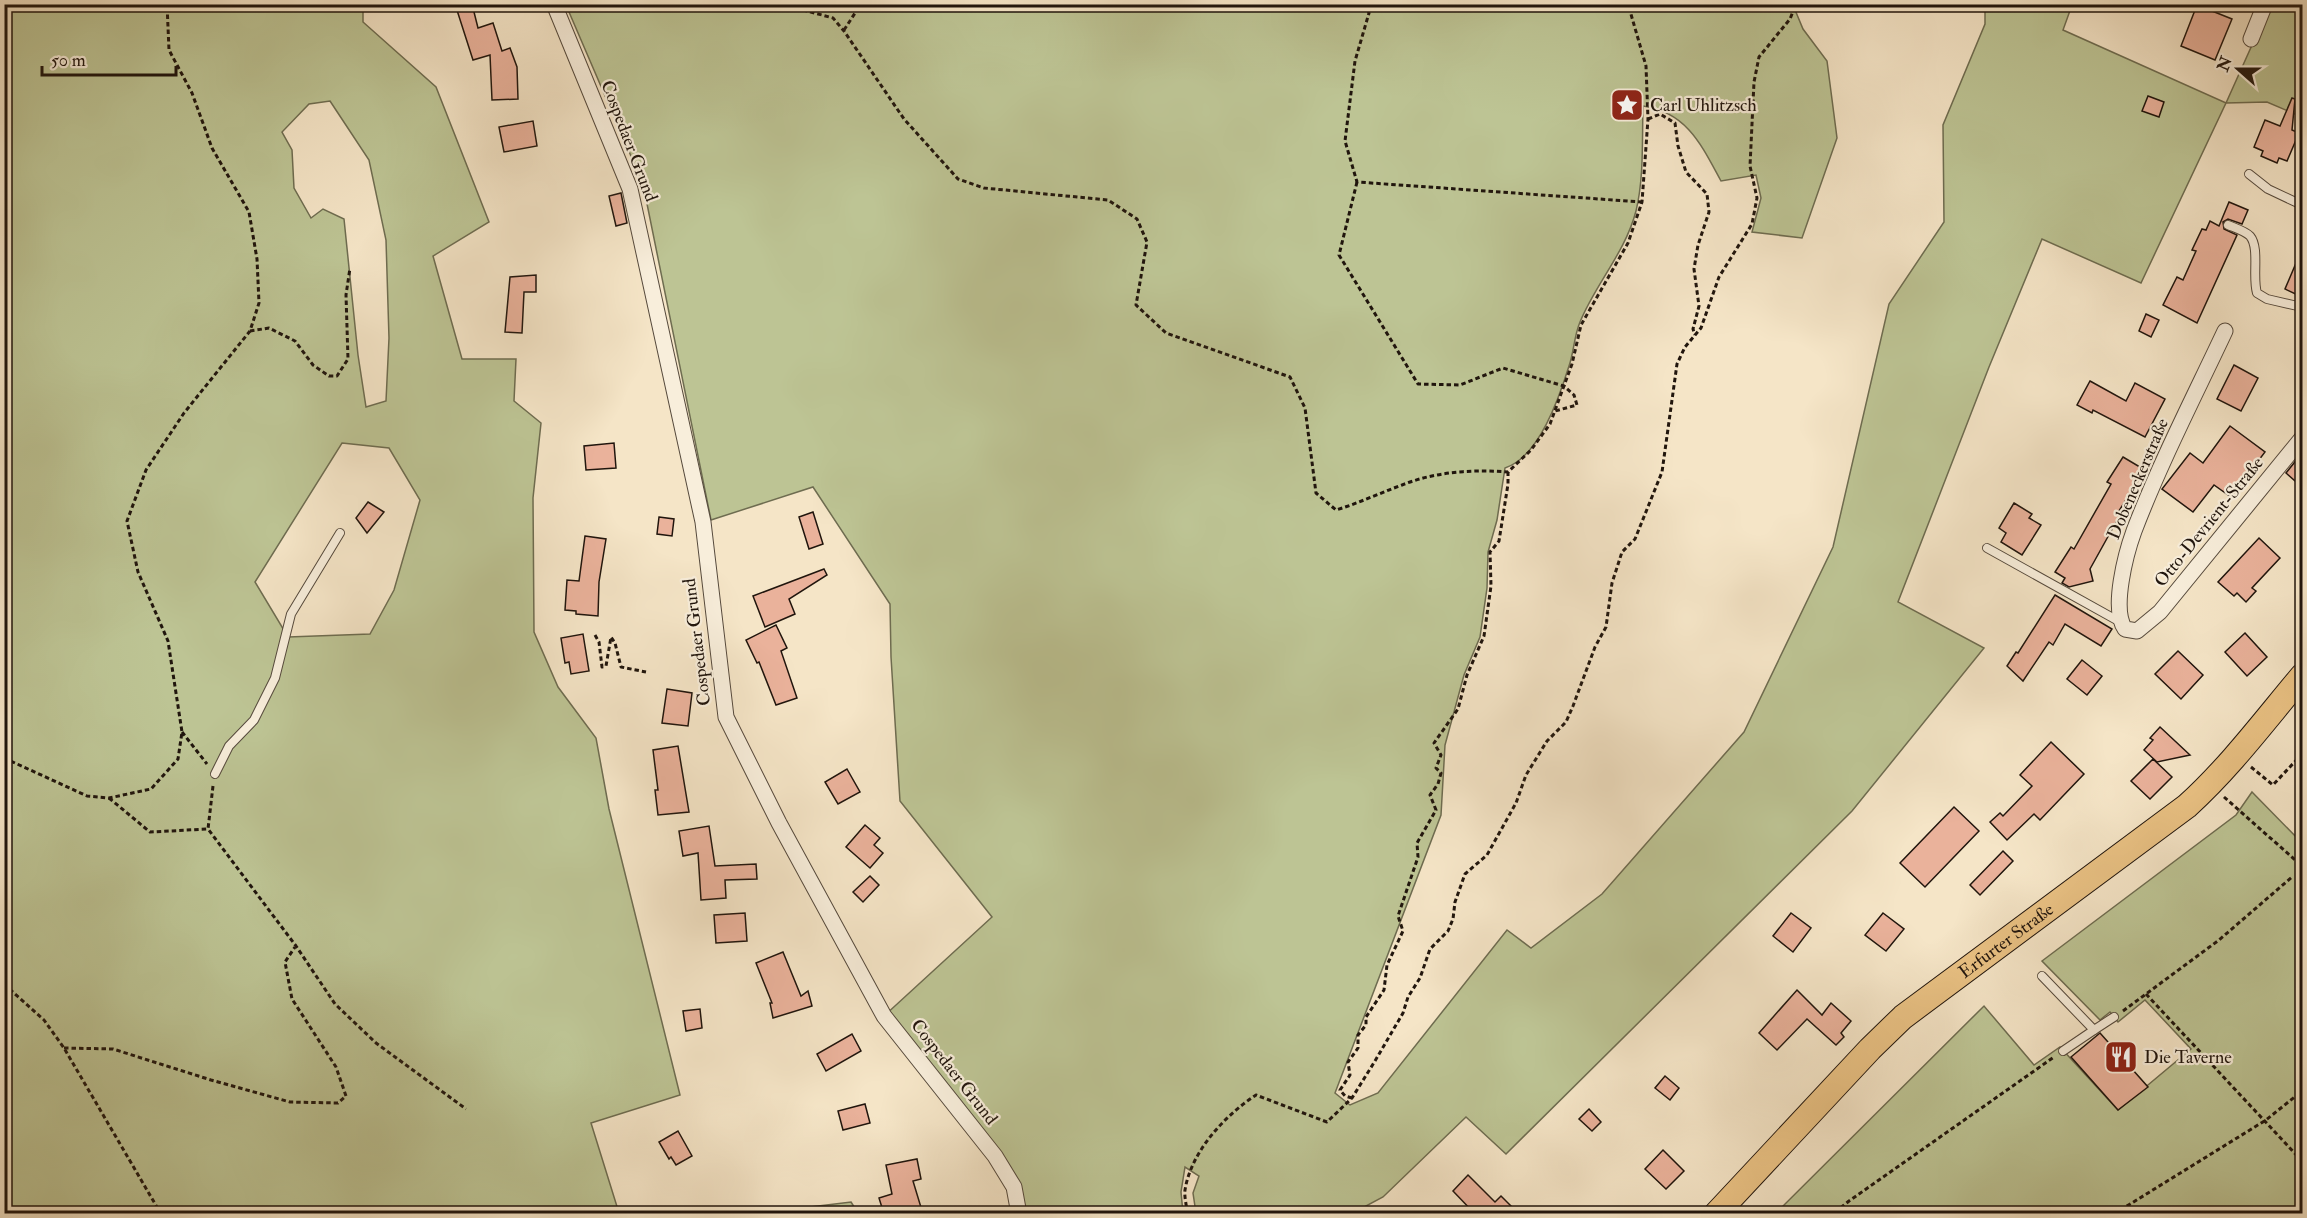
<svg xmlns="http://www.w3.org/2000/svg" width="2307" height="1218" viewBox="0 0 2307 1218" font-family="'IM FELL Double Pica',serif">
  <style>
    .green { fill: #bdc494; stroke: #6e6c50; stroke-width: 1.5; fill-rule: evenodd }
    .building { fill: #eab29b; stroke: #20150d; stroke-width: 1.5 }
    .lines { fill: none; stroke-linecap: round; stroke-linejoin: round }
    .service-casing { stroke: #55493c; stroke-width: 10 }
    .minor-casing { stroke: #55493c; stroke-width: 17 }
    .primary-casing { stroke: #20150d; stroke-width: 26 }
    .path { stroke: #20150d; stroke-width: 3; stroke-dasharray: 4.5 3; stroke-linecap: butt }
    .service { stroke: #f8eedb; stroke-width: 8 }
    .minor { stroke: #f8eedb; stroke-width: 15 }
    .primary { stroke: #eac284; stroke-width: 24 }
    .labels { text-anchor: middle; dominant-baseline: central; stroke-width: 4.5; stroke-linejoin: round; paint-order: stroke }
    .poi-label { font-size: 18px; fill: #20150d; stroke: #f8eedb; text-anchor: start }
    .street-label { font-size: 18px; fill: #20150d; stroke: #f8eedb }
  </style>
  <rect width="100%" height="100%" fill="#f5e5c7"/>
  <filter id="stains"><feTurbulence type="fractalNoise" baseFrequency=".00333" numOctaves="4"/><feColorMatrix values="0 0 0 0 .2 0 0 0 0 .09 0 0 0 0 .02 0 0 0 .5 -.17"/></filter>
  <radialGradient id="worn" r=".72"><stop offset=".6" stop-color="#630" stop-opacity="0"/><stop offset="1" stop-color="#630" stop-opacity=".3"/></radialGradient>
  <g class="green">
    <path d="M13,5H363V22L436,87L489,222L433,256L462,359H516L514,401L541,423L533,498L534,632L558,687L596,738L609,809L680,1095L591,1123L619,1213L5,1214V29ZM330,101L369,160L386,240L389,338L386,401L366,407L358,355L344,219L323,209L311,218L294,188L292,150L282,132L309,104ZM342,443L389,448L420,500L394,590L370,634L288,637L255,582Z"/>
    <path d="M566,5H1793L1803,29L1827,61L1837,138L1802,238L1752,232L1761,198L1756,175L1721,181C1702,146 1687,112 1643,106C1642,141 1644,178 1636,211C1625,253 1596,283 1580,322C1574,336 1574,352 1569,366C1559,398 1539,457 1505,468L1497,520L1488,552L1487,588L1480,637L1464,675L1445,745L1441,815L1335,1093L1350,1105L1378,1093L1507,930L1531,948L1602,894L1744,732L1833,547L1889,304L1944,222L1943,125L1985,24V5H2072L2063,30L2226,103L2270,5H2302V117L2267,102L2226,103L2141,283L2042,239L1989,367L1898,602L1984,648L1852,811L1506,1154L1466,1117L1383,1197L1353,1213H1196L1193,1193L1199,1176L1185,1167L1181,1192L1183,1213H1019L1014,1187L884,1016L992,917L900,801L891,657L890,604L813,487L711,520L643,184Z"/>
    <polygon points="2252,792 2302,843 2302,1213 1775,1214 1984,1006 2034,1065 2060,1047 2118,1110 2191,1049 2145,1000 2118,1022 2110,1012 2100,1020 2042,961 2236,815"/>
    <polygon points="851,1202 858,1213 761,1213"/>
  </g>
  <g class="building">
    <polygon points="455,4 472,4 478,28 493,23 502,51 510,48 517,67 518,99 492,100 490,55 473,60"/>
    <polygon points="2197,5 2232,19 2215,60 2181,46"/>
    <polygon points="2148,96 2164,102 2159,117 2142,111"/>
    <polygon points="2292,98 2295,99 2292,130 2299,133 2287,161 2279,158 2277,163 2261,156 2263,151 2254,147 2265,120 2280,126"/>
    <polygon points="533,121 537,146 504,152 499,127"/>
    <polygon points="621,193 627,223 616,226 609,196"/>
    <polygon points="2229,202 2248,210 2242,224 2228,219 2223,222 2224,229 2237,235 2197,323 2163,305 2177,277 2183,280 2196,251 2192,250 2202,229 2206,230 2210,221 2219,226"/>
    <polygon points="2302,249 2302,297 2285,289"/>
    <polygon points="536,275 536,292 524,292 522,333 505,332 510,277"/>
    <polygon points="2146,314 2159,320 2151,337 2139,331"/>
    <polygon points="2234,365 2258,378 2241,411 2217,399"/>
    <polygon points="2090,381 2126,401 2135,383 2165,399 2145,437 2093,410 2092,413 2077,405"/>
    <polygon points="2230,426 2265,452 2231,497 2214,485 2193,512 2162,489 2190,453 2203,463"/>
    <polygon points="614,443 616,468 586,470 584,446"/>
    <polygon points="2302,453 2302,487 2286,473"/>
    <polygon points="2123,457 2145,470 2117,514 2120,515 2090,569 2093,581 2069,587 2062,583 2065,578 2055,572 2071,547 2074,549 2111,484 2107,482"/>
    <polygon points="368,502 384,512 367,533 356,518"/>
    <polygon points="2014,503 2032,514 2029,518 2041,525 2022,555 2001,542 2006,533 1999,528"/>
    <polygon points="813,512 823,544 809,549 799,517"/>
    <polygon points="659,517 674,519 672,536 657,534"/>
    <polygon points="585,536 606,539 599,582 598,616 576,614 576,611 565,610 567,580 579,581"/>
    <polygon points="2259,538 2280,558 2252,588 2256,591 2246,602 2237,593 2234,596 2218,582"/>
    <polygon points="824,569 827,575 789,599 795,614 765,627 753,596"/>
    <polygon points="2055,595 2112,629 2101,646 2065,624 2053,645 2049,642 2023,681 2007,666 2016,652 2018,653"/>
    <polygon points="776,625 787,648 781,651 797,698 776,705 759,662 757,663 746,640"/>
    <polygon points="2245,633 2267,657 2247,676 2225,652"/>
    <polygon points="583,634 589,671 571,674 569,662 565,663 561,638"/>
    <polygon points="2178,651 2203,675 2181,699 2155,674"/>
    <polygon points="2082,660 2102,676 2087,695 2067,679"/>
    <polygon points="667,689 692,693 688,726 662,723"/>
    <polygon points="2160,727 2190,755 2157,762 2144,750 2153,740 2150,738"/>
    <polygon points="2051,742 2084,774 2040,820 2034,814 2007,840 1990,822 2000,813 2003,816 2032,786 2020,775"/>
    <polygon points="678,746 689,812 658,815 655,790 658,790 653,750"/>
    <polygon points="2153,759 2172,777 2150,799 2131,781"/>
    <polygon points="847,769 860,792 838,804 825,782"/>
    <polygon points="1954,807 1979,831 1925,887 1900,863"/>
    <polygon points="865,825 880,838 874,845 883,853 870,868 846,847"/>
    <polygon points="709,826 715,866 756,864 757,879 725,880 726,898 701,900 698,853 683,856 679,831"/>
    <polygon points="2003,851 2013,861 1980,895 1970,885"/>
    <polygon points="870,876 879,885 863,902 853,892"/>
    <polygon points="745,913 747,941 716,943 714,915"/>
    <polygon points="1791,913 1811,928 1793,952 1773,936"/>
    <polygon points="1883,913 1904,929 1886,951 1865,935"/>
    <polygon points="783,952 801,996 808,991 812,1006 773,1018 770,1003 772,1003 756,963"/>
    <polygon points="1797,990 1822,1015 1831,1003 1851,1021 1841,1033 1844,1037 1836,1045 1807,1019 1777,1050 1759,1033"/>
    <polygon points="700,1009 702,1028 686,1031 683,1011"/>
    <polygon points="2100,1033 2148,1087 2118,1110 2071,1057"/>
    <polygon points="852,1034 861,1051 826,1071 817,1054"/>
    <polygon points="1665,1076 1679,1088 1670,1100 1655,1088"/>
    <polygon points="865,1104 870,1123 843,1130 838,1111"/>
    <polygon points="1589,1109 1601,1122 1592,1131 1579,1119"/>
    <polygon points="678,1131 692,1156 676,1165 671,1157 669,1159 659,1142"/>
    <polygon points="1663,1150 1684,1171 1666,1189 1645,1169"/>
    <polygon points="917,1159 921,1179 913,1181 923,1214 884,1214 879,1198 892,1194 886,1165"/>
    <polygon points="1468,1175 1495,1202 1501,1196 1519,1214 1475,1214 1453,1191"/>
  </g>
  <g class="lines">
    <defs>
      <g id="service">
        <polyline points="2249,174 2268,189 2302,205"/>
        <path d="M2228,225C2235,228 2245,231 2250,236C2260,248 2252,277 2257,293L2267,299L2302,307"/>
        <polyline points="1987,548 2122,623"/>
        <polyline points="215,774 229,746 254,720 275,678 291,614 340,533"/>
        <polyline points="2042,976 2094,1030 2114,1017"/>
        <polyline points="2063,1051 2094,1030"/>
      </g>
      <g id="minor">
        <polyline points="554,4 630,189 703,522 726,717 779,823 884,1016 995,1156 1014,1187 1019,1214"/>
        <polyline points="2251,39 2265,4"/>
        <path d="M2225,331C2194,397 2160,463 2134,531C2126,553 2111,609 2125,629L2137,631L2160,612L2302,438"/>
      </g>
      <g id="primary">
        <path id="s1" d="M1716,1214L1870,1049L1903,1017L2187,806C2230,767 2265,720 2302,676"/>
      </g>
    </defs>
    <use href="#service" class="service-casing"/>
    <use href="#minor" class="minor-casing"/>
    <use href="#primary" class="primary-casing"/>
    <g class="path">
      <path d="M781,4L833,18L844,31L904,119L958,179L984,188L1108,200L1137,219L1147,242L1136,305L1166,333L1290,377L1305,408L1316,493L1336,510C1359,503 1380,493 1402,485C1434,472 1473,469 1508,472L1531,450L1550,424L1572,364L1581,325L1628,243L1642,202L1648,119L1646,66L1628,4"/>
      <polyline points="1365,4 1369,13 1355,61 1345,141 1357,182 1642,202"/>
      <polyline points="4,26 5,26"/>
      <polyline points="844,30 861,4"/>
      <polyline points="1648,119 1660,114 1675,123 1678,146 1686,172 1707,194 1709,212 1698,245 1694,269 1699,306 1693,329 1695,335"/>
      <polyline points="1357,182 1339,255 1418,384 1460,385 1503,368 1564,386 1574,395 1577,405 1555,411"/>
      <polyline points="250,331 269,328 295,341 313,365 329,376 337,376 348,359 346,295 350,268"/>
      <polyline points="595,635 599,642 602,667 606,666 611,637 615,643 621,667 646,672"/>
      <polyline points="182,732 207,764"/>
      <polyline points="4,758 87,796 109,798 151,789 178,759 182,732 168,641 138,572 127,521 146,470 184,413 250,331 259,303 257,259 249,212 212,148 192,93 169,50 167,4"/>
      <polyline points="2251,767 2273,785 2302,754"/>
      <polyline points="213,786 208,829 296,946 335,1004 376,1043 466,1109"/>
      <polyline points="2224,797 2302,866"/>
      <polyline points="109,798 150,832 208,829"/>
      <polyline points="4,984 44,1020 64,1048 161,1214"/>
      <polyline points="2146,994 2302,1161"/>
      <polyline points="2123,1011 2219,940 2292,877"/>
      <polyline points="64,1048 113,1049 211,1080 290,1102 338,1103 346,1096 336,1067 292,999 285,962 295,947"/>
      <polyline points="1352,1098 1345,1096 1340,1090 1350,1075 1348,1062 1358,1048 1358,1035 1366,1025 1366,1017 1384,990 1387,965 1403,931 1398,916 1418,857 1417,843 1436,810 1430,795 1438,784 1441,773 1436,768 1441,755 1434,743 1458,709 1467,675 1484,636 1491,586 1490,552 1499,541 1508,484 1508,472"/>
      <path d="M1187,1214C1187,1206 1184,1197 1185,1190C1191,1152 1224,1116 1256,1095L1327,1122L1352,1098L1375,1061L1403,1013L1408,997L1420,978L1430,949L1448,931L1453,919L1455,902L1465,874L1487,855L1516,803L1526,775L1547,741L1566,722L1573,706L1595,647L1606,627L1612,583L1622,552L1635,539L1662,472L1677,364L1685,347L1701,328L1719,277L1752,224L1757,198L1750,166L1754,82L1759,57L1790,19L1796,4"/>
      <polyline points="1838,1214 1838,1210 1849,1201 2054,1057"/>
      <polyline points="2114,1214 2266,1120 2302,1091"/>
    </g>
    <use href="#service" class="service"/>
    <use href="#minor" class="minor"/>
    <use href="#primary" class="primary"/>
  </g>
  <defs>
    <symbol id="sight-square" viewBox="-11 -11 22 22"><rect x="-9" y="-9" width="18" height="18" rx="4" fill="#8f2418" stroke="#f8eedb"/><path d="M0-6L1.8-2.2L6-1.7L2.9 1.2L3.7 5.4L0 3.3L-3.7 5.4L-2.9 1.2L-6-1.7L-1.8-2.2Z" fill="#fff"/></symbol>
    <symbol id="restaurant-square" viewBox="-11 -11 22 22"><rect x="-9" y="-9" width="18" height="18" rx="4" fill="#8f2418" stroke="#f8eedb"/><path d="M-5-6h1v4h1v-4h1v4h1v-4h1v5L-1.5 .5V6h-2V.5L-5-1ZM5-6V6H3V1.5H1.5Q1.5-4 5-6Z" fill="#fff"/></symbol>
  </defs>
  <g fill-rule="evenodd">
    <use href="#sight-square" x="1608" y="86" width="38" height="38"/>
    <use href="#restaurant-square" x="2102" y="1038" width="38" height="38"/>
  </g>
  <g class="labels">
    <g class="poi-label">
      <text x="1650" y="105">Carl Uhlitzsch</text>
      <text x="2144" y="1057">Die Taverne</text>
    </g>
    <g class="street-label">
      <text transform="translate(629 141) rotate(69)">Cospedaer Grund</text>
      <text transform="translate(2138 479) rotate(-67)">Dobeneckerstraße</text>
      <text transform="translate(2209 522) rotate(-51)">Otto-Devrient-Straße</text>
      <text transform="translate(697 642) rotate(-97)">Cospedaer Grund</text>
      <text stroke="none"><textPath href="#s1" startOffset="400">Erfurter Straße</textPath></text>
      <text transform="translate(954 1072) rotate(52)">Cospedaer Grund</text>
    </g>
  </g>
  <rect width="2307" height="1218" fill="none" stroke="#f5e5c7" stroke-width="24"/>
  <rect x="6" y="6" width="2295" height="1206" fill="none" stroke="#20150d" stroke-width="3"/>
  <rect x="12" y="12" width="2283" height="1194" fill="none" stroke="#20150d" stroke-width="1.5"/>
  <g transform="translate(2238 69) rotate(291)" stroke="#f8eedb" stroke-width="4.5" paint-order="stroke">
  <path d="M0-4.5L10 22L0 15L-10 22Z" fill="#20150d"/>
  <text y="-9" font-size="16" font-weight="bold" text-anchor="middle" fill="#20150d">N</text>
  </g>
  <path d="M42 66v9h134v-9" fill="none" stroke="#20150d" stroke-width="3"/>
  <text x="51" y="66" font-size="18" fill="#20150d" stroke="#f8eedb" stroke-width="4.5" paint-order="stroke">50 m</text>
  <rect width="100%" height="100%" filter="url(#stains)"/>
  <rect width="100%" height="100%" fill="url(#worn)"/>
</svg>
